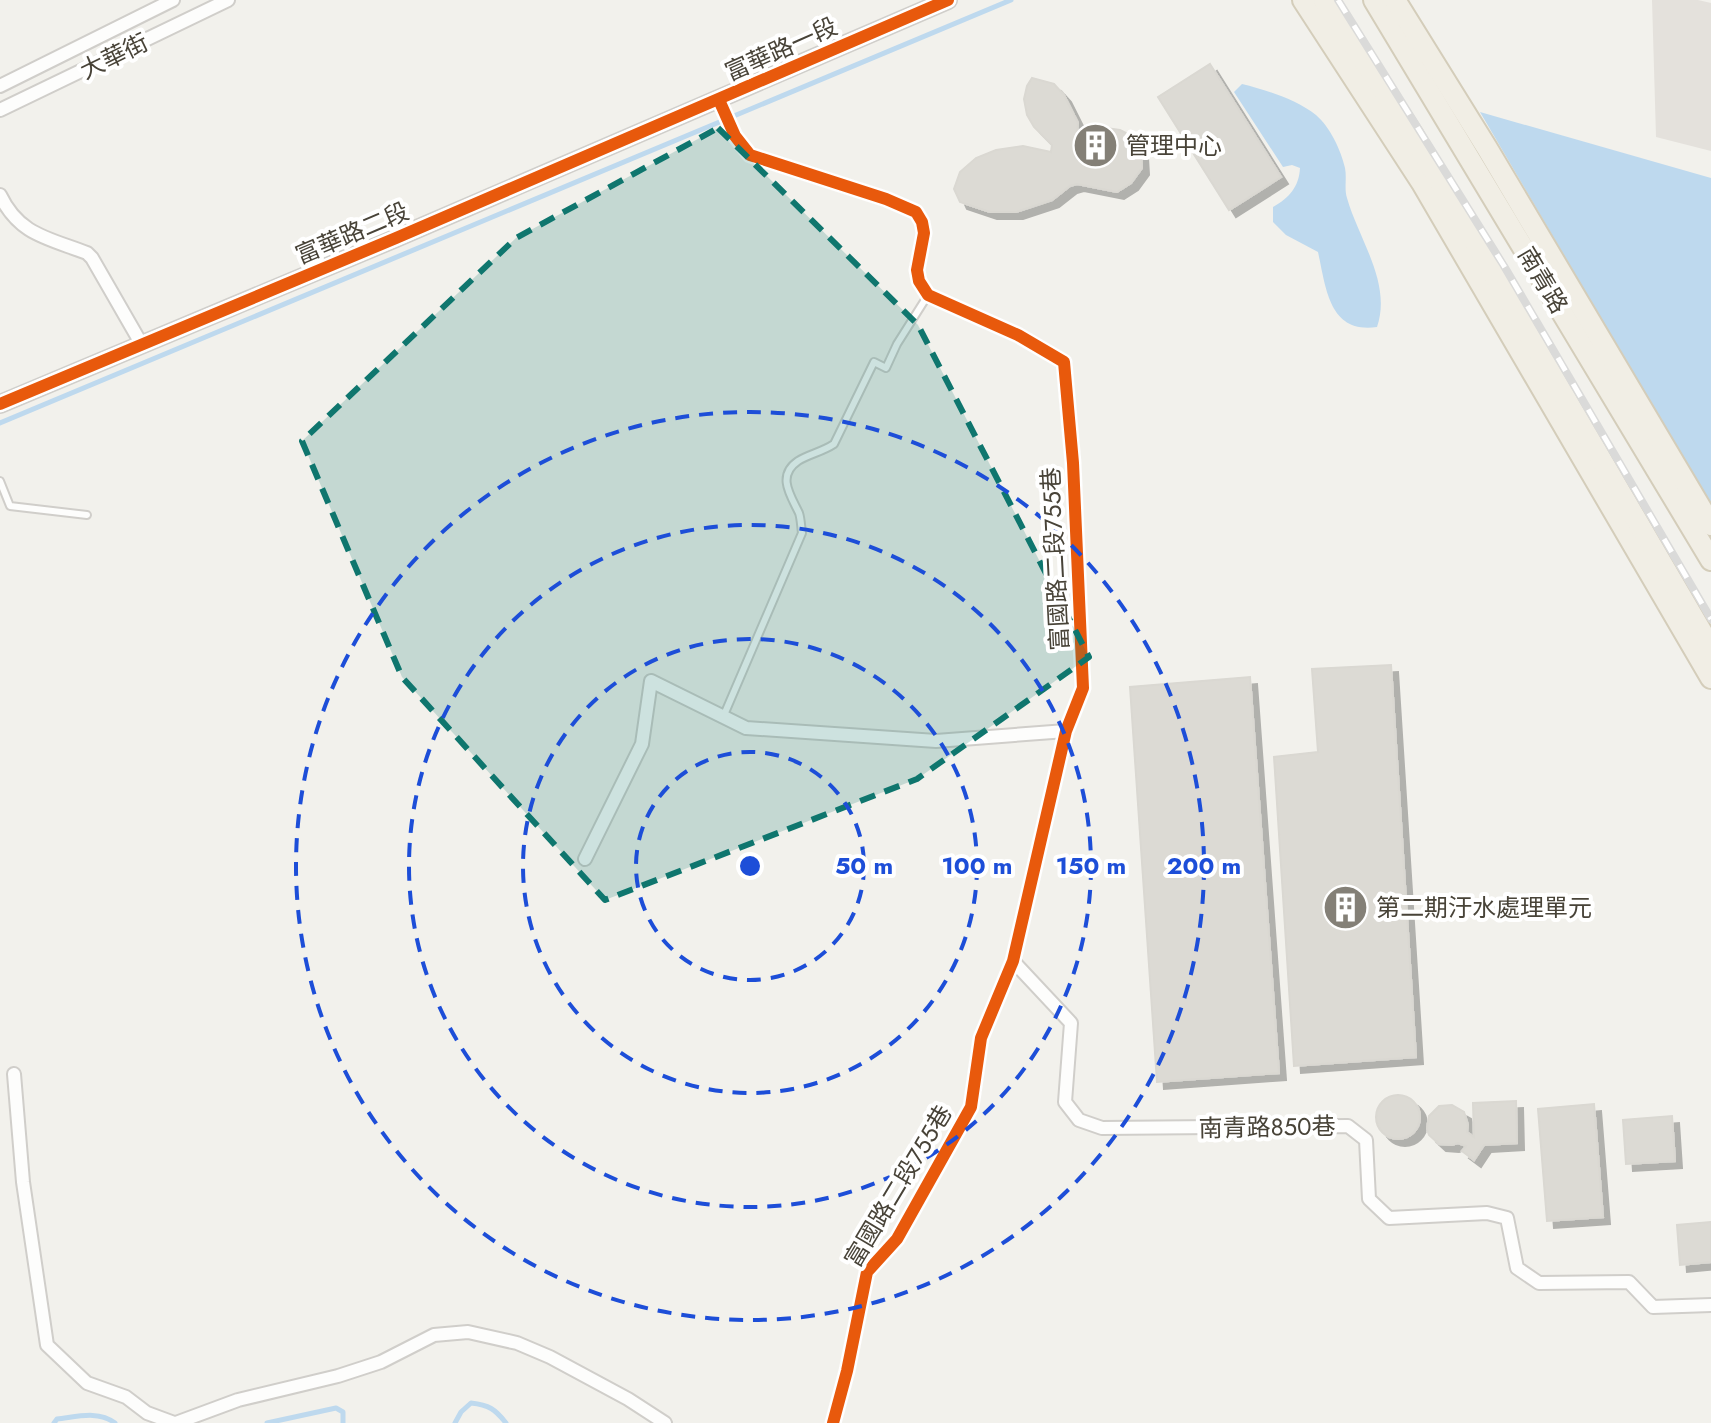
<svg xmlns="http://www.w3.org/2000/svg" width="1711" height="1423" viewBox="0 0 1711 1423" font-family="Jost,'Noto Sans TC',sans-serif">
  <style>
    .industrial { fill: #e4e1dc }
    .water { fill: #bed9ee }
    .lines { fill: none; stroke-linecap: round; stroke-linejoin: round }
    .stream { stroke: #bed9ee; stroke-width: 5 }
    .building { fill: #dcdad4; stroke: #dad8d2; stroke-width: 2; filter: url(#shadow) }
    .service-casing { stroke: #d0ceca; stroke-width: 10 }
    .minor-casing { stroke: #d0ceca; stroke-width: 16 }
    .tertiary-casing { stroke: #d0ceca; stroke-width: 20 }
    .primary-casing { stroke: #d4cdba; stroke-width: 24 }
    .service { stroke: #fdfdfc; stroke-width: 6 }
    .minor { stroke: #fdfdfc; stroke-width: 12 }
    .tertiary { stroke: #fdfdfc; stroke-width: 16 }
    .primary { stroke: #f1eee5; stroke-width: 20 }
    .rail-casing { stroke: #dadad9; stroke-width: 8 }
    .rail { stroke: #fff; stroke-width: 5; stroke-dasharray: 15; stroke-linecap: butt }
    .cycleway-casing { stroke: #fff; stroke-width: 17 }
    .cycleway { stroke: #e8590c; stroke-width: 12 }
    .marked { fill: #0f766e; fill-opacity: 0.2; stroke: #0f766e; stroke-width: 6; stroke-dasharray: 16 10; stroke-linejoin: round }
    .ring { fill: none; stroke: #1d4ed8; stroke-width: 4; stroke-dasharray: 14 10 }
    .labels { text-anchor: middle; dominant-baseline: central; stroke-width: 8; stroke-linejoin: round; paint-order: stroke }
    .street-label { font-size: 24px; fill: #484338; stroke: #fff }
    .poi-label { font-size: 24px; fill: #484338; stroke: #fff; text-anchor: start }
    .centre { fill: #1d4ed8; stroke: #fff; stroke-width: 4 }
    .ring-label { font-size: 24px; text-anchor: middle; font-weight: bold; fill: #1d4ed8; stroke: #fff; stroke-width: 8; stroke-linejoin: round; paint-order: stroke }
  </style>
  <defs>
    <filter id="shadow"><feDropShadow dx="7" dy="7" stdDeviation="0" flood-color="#0004"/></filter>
  </defs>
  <rect width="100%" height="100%" fill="#f2f1ec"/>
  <polygon class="industrial" points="1652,0 1698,0 1711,3 1711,151 1656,137"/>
  <g class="water">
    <path d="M1242,84C1266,90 1296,99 1316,115C1330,127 1341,150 1345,168C1347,178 1344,189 1347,198C1359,240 1392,283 1377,327C1329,334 1326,288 1318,252L1286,235L1273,222V207C1289,198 1299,187 1300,168L1292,165L1283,167L1234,92Z"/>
    <polygon points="1480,112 1711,178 1711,506"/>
  </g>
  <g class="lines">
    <g class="stream">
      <polyline points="0,423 1011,0"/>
      <path d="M54,1423L57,1419C76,1417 98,1410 115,1423"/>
      <polyline points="267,1423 336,1408 343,1412 343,1423"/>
      <path d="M455,1423L461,1412L471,1403C489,1405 495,1409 506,1423"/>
    </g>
  </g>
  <g class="building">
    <polygon points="1210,64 1281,177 1229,210 1158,97"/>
    <polygon points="1032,78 1054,84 1064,95 1078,123 1077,134 1082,138 1106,128 1120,130 1132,136 1141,151 1142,168 1131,183 1117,192 1077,184 1070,186 1052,200 1016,212 990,212 960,202 954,189 960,172 976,158 996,150 1023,146 1051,152 1052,145 1034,127 1027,115 1024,99 1027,86"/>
    <polygon points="1391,665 1416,1057 1294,1066 1274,757 1318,752 1312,669"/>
    <polygon points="1250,677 1279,1073 1157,1082 1130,687"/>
    <circle cx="1398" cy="1117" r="22"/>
    <polygon points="1516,1101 1517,1143 1484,1145 1474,1160 1462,1151 1466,1146 1458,1143 1452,1145 1439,1144 1429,1135 1427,1129 1429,1116 1439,1106 1452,1105 1464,1112 1468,1125 1467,1132 1474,1137 1473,1103"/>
    <polygon points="1594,1104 1603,1217 1547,1221 1538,1109"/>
    <polygon points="1672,1116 1675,1161 1626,1164 1623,1120"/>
    <polygon points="1711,1222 1711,1262 1680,1265 1677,1225"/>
  </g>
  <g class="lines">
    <defs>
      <g id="service">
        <polyline points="0,481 10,506 87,515"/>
        <path d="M724,715L802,533C801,526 801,519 799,513C791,496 776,476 798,461C809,454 822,452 834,444L874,362L886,368L897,344L928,295"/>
      </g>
      <g id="minor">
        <polyline points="0,86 173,0"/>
        <polyline points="719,100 735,136 750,155 886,199 916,212 922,222 924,233 917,270 919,281 928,295 1018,335 1064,362 1073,463 1083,688 1066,731 1013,961 981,1038 971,1107 897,1239 867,1272 847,1371 833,1423"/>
        <polyline points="0,110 228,0"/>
        <path d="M0,195C19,235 48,238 87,253L92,258L142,345"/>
        <polyline points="585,859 642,744 651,681 746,728 936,741 1066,731"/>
        <polyline points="1013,961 1071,1023 1065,1102 1079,1120 1102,1128 1348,1126 1366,1140 1369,1199 1389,1218 1487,1213 1507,1218 1517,1268 1539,1283 1629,1282 1653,1307 1711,1305"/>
        <polyline points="14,1074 23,1182 47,1345 87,1383 126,1397 147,1413 174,1423"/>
        <polyline points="176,1423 238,1400 338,1376 381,1362 434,1335 468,1332 517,1343 550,1357 628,1399 665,1423"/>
      </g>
      <polyline id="tertiary" points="0,404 396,238 948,0"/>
      <g id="primary">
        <polyline points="1303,0 1422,183 1711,678"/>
        <polyline points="1324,0 1412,134 1711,648"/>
        <polyline points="1374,0 1711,560"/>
        <polyline points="1395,0 1487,148 1711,525"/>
      </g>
    </defs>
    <use href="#service" class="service-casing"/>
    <use href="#minor" class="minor-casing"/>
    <use href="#tertiary" class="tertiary-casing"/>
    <use href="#primary" class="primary-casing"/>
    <use href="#service" class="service"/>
    <use href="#minor" class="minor"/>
    <use href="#tertiary" class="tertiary"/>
    <use href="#primary" class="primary"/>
    <defs>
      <polyline id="rail" points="1338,0 1504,266 1711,619"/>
    </defs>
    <use href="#rail" class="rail-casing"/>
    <use href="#rail" class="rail"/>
    <defs>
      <g id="cycleway">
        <polyline points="719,100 735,136 750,155 886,199 916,212 922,222 924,233 917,270 919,281 928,295 1018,335 1064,362 1073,463 1083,688 1066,731 1013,961 981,1038 971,1107 897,1239 867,1272 847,1371 833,1423"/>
        <polyline points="0,404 396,238 948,0"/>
      </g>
    </defs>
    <use href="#cycleway" class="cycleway-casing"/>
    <use href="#cycleway" class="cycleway"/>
  </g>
  <path class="marked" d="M718,128L918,325L1089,657L917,779L605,900L402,677L302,441L516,238Z"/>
  <g class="ring">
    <circle cx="750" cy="866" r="114"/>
    <circle cx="750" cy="866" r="227"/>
    <circle cx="750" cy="866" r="341"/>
    <circle cx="750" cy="866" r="454"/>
  </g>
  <defs>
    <symbol id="building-disc" viewBox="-11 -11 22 22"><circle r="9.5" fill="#848077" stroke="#fff"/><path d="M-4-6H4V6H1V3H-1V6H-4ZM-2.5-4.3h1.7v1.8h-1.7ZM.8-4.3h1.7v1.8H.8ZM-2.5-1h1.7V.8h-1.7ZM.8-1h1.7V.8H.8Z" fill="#fff"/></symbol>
  </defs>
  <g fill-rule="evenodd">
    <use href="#building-disc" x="1070" y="120" width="51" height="51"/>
    <use href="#building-disc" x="1320" y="882" width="51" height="51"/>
  </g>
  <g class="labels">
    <g class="street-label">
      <text transform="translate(781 49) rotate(-24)">富華路一段</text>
      <text transform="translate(114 56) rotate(-26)">大華街</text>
      <text transform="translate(352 233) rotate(-23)">富華路二段</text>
      <text transform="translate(1543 280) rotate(59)">南青路</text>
      <text transform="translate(1055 559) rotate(-93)">富國路二段755巷</text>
      <text transform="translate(1267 1127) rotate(-1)">南青路850巷</text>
      <text transform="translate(898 1186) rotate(-59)">富國路二段755巷</text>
    </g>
    <g class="poi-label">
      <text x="1126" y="145">管理中心</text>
      <text x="1376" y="907">第二期汙水處理單元</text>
    </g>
  </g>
  <circle cx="750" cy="866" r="12" class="centre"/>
  <g class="ring-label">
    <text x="864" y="874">50 m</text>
    <text x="977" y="874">100 m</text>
    <text x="1091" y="874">150 m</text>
    <text x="1204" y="874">200 m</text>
  </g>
</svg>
